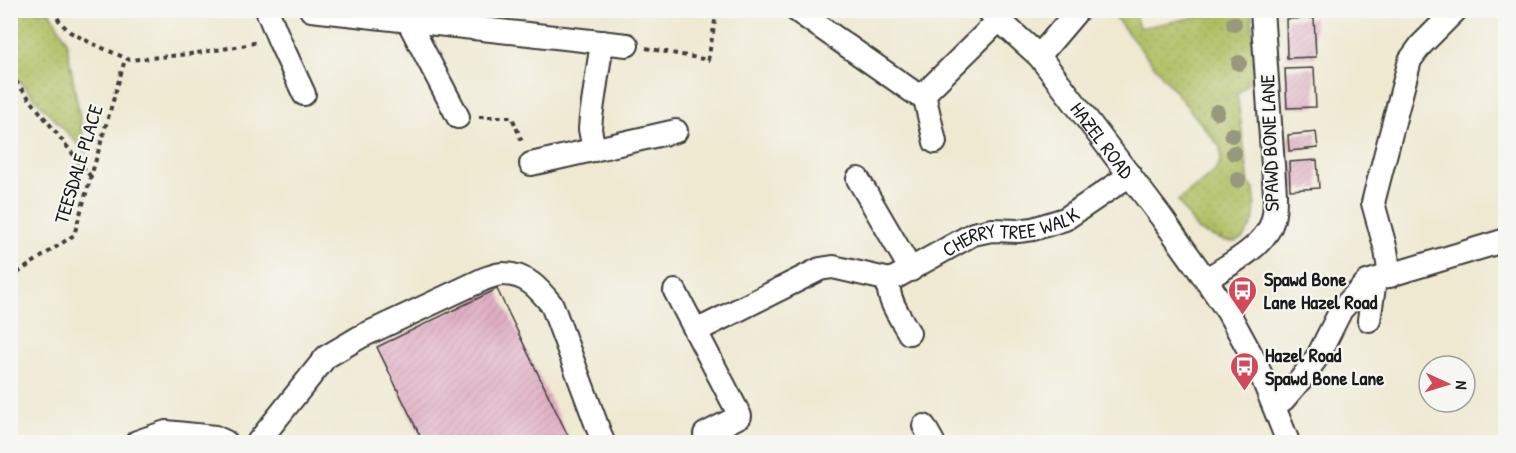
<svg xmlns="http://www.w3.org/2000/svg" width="1516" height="453" viewBox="0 0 1516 453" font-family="'Patrick Hand',sans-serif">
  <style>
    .grass { fill: url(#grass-dots); stroke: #666d3e; stroke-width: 1.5 }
    .building { fill: url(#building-hatch) }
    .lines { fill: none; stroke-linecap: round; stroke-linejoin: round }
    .minor-casing { stroke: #3c3b37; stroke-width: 26 }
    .path { stroke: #3c3b37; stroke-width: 4; stroke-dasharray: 4.5 4.5; stroke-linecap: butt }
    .minor { stroke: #fff; stroke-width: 22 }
    .tree { fill: #97987b }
    .labels { text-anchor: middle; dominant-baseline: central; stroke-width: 4.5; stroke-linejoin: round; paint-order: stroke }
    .street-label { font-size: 20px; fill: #1c1c1c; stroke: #f6f6f2 }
    .poi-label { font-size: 20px; font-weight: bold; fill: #1c1c1c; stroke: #f6f6f2; text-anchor: start }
  </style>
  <defs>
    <pattern id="grass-dots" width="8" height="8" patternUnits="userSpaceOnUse" patternTransform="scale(1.5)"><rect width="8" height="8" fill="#afbe61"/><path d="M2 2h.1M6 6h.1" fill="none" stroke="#96a354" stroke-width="1.8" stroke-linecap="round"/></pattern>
    <pattern id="building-hatch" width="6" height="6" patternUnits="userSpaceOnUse" patternTransform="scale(1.5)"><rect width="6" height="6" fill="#e1afc4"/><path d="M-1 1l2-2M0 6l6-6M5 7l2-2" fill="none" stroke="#c096a8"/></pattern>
  </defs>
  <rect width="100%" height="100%" fill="#f6f6f2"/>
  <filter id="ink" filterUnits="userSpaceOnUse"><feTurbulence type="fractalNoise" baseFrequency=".0167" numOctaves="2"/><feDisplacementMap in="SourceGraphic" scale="12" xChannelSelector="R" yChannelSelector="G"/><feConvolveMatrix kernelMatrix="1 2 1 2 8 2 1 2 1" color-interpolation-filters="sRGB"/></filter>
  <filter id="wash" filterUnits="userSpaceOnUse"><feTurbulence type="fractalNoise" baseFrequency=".008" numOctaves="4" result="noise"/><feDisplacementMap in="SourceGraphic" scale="24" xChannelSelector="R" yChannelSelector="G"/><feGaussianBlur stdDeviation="1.35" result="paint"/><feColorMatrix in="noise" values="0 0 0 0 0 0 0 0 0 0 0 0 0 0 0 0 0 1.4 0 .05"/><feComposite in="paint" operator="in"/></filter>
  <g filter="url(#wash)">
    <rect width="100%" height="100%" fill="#efe9d2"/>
    <g class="grass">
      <polygon points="11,10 49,11 66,39 86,153 11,73"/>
      <path d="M1110,11H1134L1139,28L1227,11H1252L1255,76L1237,95L1249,183L1254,189L1255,202L1254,219L1251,227L1243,238L1235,242L1225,241L1198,231L1178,201L1214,172C1222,162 1221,159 1220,147Z"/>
    </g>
    <g id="blocks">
      <g class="building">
        <polygon points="1314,18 1316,57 1287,58 1286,19"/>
        <polygon points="1314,68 1316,107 1287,108 1285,69"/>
        <polygon points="1316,132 1318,148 1289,151 1288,135"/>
        <polygon points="1317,160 1319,188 1290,190 1289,162"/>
        <polygon points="497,289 571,442 423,442 377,347"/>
      </g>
    </g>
  </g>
  <g filter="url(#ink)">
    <use href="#blocks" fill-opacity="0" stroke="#3c3b37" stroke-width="1.5"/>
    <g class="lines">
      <defs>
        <g id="minor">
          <polyline points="267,10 280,42 304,94"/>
          <polyline points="311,10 627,45"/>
          <polyline points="796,10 916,94 924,94 999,20"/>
          <path id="s1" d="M988,10L1039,56L1162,218L1206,280L1228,312L1251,354L1262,377L1288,442"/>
          <polyline points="408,21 458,117"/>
          <polyline points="1039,56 1078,10"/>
          <polyline points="924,94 935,142"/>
          <polyline points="594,150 590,129 591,117 602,42"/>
          <polyline points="531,164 676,131"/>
          <polyline points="858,179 911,270"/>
          <polyline points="1390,276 1386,250 1373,203 1376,191 1410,60 1421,45 1456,10"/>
          <path d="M1206,280C1227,265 1254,253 1268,231C1275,220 1275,206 1275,194L1262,10"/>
          <polyline points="675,291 740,416 705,434"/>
          <polyline points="1369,320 1375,280"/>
          <polyline points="696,331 820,269 833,267 890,280"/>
          <path id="s2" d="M909,333C901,318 884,296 890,280L900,275L973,234L992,230L1018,231L1033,229L1065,219L1130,175"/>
          <polyline points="1274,406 1284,399 1301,379 1318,356 1341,310 1367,282 1506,240"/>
          <polyline points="924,426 933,442"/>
          <polyline points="137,442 166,432 215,437 226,442"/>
          <path d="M258,442L326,357L360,337L484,279C490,277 497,274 503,274C527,274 539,289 552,305L603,442"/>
        </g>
      </defs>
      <use href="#minor" class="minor-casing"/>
      <g class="path">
        <polyline points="53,10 60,22 70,32 91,43 130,60 190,54 242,46 257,42"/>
        <polyline points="646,48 708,60 717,10"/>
        <polyline points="10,74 91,177"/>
        <polyline points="479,117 512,117 523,144"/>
        <polyline points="10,278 74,235 124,63"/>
      </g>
      <use href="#minor" class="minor"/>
    </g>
    <g class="tree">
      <circle cx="1234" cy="24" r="8"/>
      <circle cx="1239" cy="63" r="8"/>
      <circle cx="1217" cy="112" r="8"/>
      <circle cx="1232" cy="135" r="8"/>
      <circle cx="1234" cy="153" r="8"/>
      <circle cx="1238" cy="180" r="8"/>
    </g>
  </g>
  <defs>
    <symbol id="bus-pin" viewBox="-11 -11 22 30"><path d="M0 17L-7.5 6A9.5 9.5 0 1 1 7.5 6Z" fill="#d1495b" stroke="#f6f6f2"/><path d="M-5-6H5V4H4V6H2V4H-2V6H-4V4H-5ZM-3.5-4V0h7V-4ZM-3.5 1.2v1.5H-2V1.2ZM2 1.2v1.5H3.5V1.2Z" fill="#fff"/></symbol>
  </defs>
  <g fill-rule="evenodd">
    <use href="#bus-pin" x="1226" y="274" width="33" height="45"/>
    <use href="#bus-pin" x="1228" y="350" width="33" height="45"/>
  </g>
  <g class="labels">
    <g class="street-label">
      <text stroke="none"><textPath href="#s1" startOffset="174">HAZEL ROAD</textPath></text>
      <text transform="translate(1269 143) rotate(-92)">SPAWD BONE LANE</text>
      <text transform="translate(78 164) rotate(-73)">TEESDALE PLACE</text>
      <text stroke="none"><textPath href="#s2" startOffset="190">CHERRY TREE WALK</textPath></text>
    </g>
    <g class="poi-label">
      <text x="1264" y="278">Spawd Bone<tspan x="1264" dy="23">Lane Hazel Road</tspan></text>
      <text x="1265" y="354">Hazel Road<tspan x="1265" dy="23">Spawd Bone Lane</tspan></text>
    </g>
  </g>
  <rect width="1516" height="453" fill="none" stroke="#f6f6f2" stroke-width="36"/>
  <g transform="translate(1447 384) rotate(94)"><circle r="28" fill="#f6f6f2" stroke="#9f9f9c" stroke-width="1.5"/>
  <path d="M0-4.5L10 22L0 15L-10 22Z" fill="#d1495b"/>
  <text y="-9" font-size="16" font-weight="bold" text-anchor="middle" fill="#1c1c1c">N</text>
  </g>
</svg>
